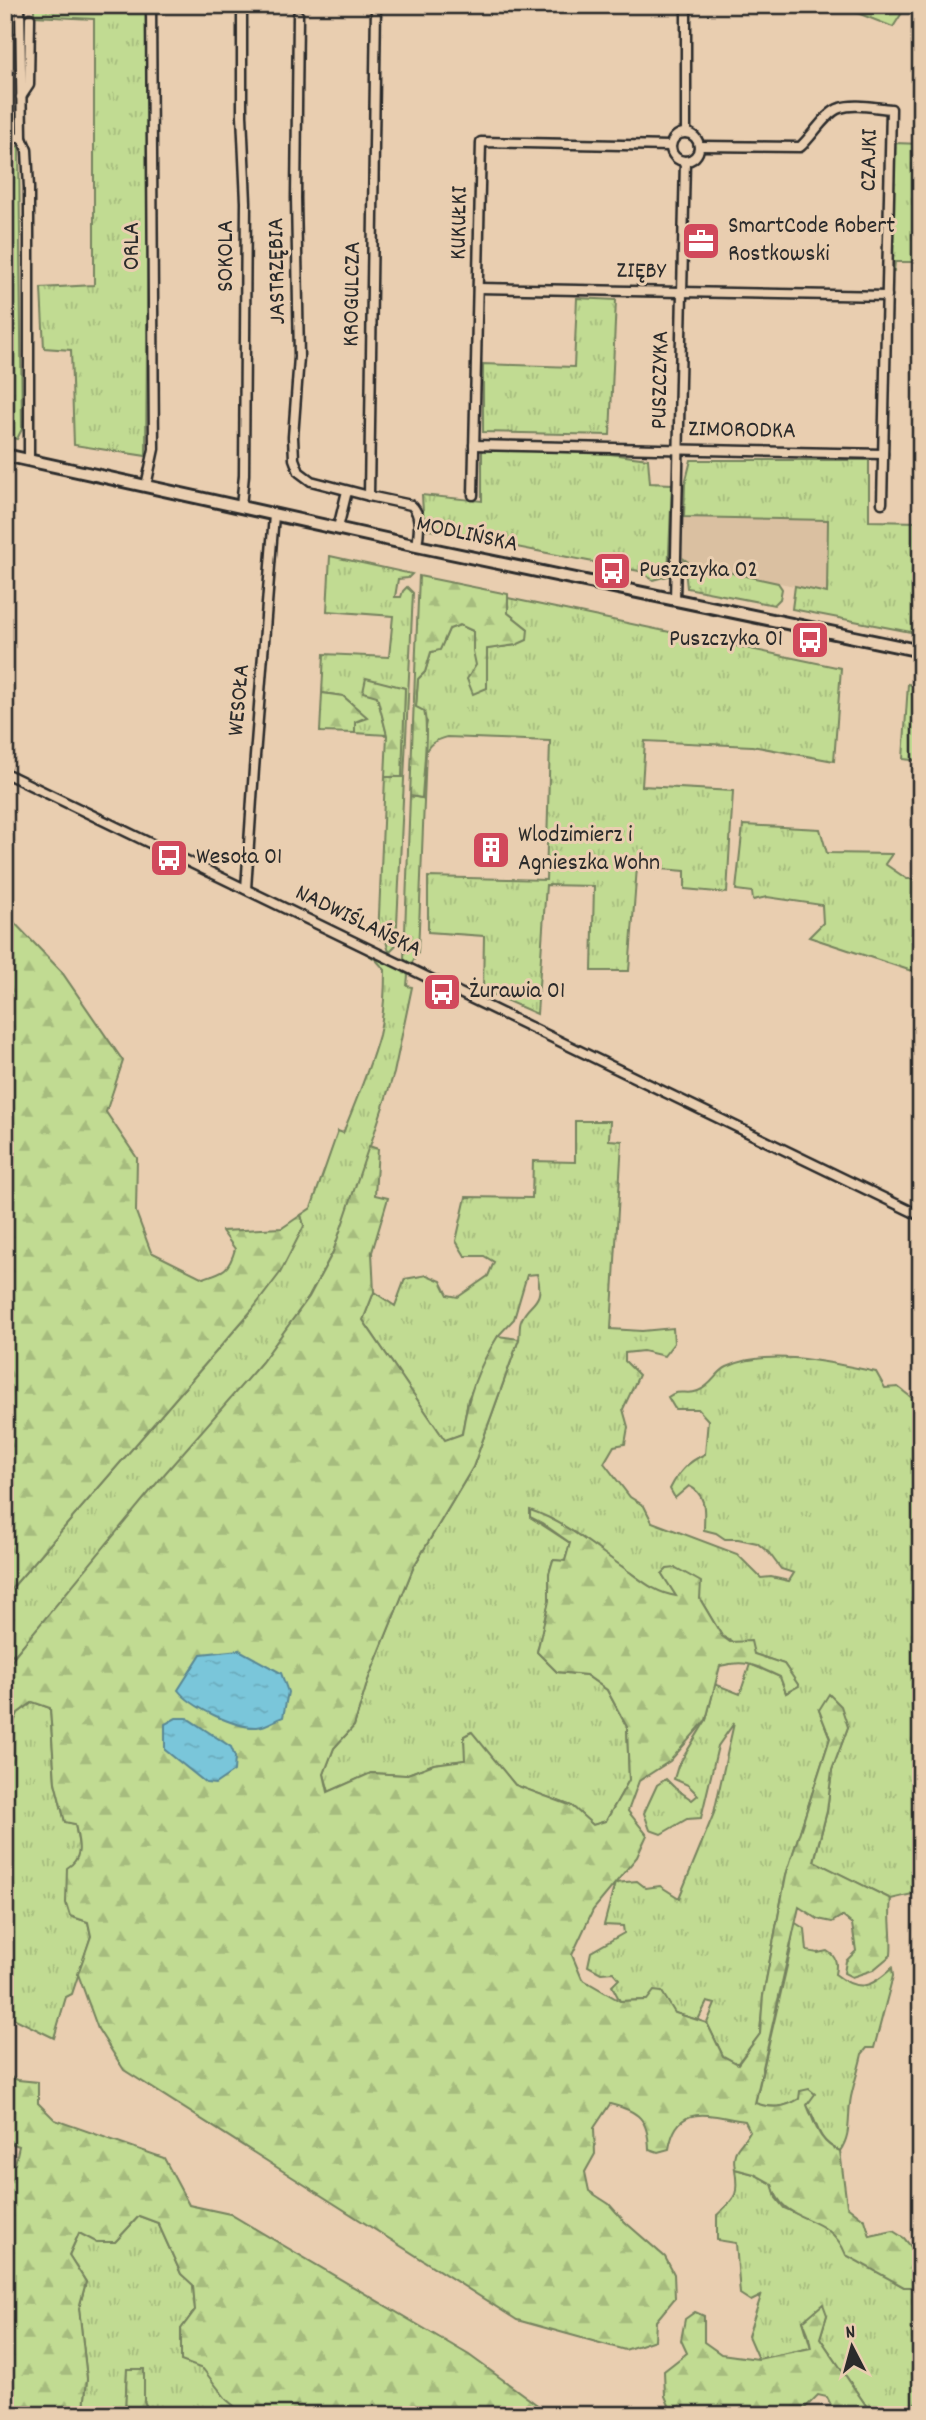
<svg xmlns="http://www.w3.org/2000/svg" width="926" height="2420" viewBox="0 0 926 2420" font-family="Dekko,sans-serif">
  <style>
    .built { fill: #dac0a1 }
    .grass { fill: url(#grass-tufts); stroke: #76835e; stroke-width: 2 }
    .forest { fill: url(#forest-firs); stroke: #76835e; stroke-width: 2 }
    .water { fill: url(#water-ripples); stroke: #5a8894; stroke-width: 2 }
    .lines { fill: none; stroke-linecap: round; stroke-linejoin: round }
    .minor-casing { stroke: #2b2b2b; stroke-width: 13 }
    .secondary-casing { stroke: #2b2b2b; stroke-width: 16 }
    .minor { stroke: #e9ceb0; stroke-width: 8 }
    .secondary { stroke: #e9ceb0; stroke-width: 10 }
    .labels { text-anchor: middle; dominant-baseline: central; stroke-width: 6; stroke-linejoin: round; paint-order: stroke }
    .street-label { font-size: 24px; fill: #2b2b2b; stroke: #e9ceb0 }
    .poi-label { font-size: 24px; fill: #2b2b2b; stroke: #e9ceb0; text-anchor: start }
  </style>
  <defs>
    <pattern id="grass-tufts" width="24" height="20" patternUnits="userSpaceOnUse" patternTransform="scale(1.75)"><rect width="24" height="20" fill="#c1db92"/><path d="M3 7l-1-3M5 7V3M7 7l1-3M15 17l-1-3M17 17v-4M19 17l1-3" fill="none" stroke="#a6bc7e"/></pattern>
    <pattern id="forest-firs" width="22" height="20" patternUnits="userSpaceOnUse" patternTransform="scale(1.75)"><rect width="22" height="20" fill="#c1db92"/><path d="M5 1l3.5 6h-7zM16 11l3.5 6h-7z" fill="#a6bc7e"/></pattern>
    <pattern id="water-ripples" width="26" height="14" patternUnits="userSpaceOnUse" patternTransform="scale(1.75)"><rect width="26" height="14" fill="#7ac6da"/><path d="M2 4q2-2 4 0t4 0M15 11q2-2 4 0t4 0" fill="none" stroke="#6aaabb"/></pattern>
  </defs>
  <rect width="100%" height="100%" fill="#e9ceb0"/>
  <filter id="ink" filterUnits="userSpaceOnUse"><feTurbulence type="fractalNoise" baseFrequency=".0143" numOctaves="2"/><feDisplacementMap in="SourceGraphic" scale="14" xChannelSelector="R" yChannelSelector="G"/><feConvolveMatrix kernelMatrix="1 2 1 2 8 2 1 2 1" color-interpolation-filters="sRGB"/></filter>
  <g filter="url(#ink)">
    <polygon class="built" points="682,517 828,520 827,593 691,564 685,559 681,560"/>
    <g class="grass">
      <polygon points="34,5 150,5 146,456 74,445 71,350 44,348 41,288 94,285 94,19 34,16"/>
      <polygon points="894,143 921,144 921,262 895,262 894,271 891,271"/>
      <polygon points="19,146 22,429 17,439 5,436 5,148"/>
      <polygon points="577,298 616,300 610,435 483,432 483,364 574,367"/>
      <polygon points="482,449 610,454 648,459 650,483 672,484 668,576 653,580 639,571 424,529 422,495 482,501"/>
      <polygon points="691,460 869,460 869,521 921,522 921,634 792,609 795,586 827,593 828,520 684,517 685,484"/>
      <polygon points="330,556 412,574 408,578 398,579 395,597 401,597 403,591 407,587 413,593 396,945 389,952 386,941 378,938 385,777 401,777 405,688 366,679 377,695 387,735 355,733 355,722 367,718 343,696 322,693 324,654 389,657 393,616 327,611"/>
      <polygon points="684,559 691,564 778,583 782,589 780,599 774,605 687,588"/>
      <path d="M508,598L841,668L834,761L752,746L645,741L642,786L733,791L727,893L685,889V871L637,867L629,971H592L594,886L546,885L537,1014L483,990L484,936L428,932V877L546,880L550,741L447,737C437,740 431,742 426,751L418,953L411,964L404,959L410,796L422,798L424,737L427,722L416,707L418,679L425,672L431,652L440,649L449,629L460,625L473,631C473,653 478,668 487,688V649L516,645L528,629L508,613Z"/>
      <polygon points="908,684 921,687 921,761 903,759"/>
      <polygon points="743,825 820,829 827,853 892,854 885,864 907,879 921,879 921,974 809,937 823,923 822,905 767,897 753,900 752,892 736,890"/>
      <path d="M355,946L405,972L408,975L407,986L412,987L394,1073L352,1201L333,1252L309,1297L262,1362L14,1656L5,1648V1596L252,1310L304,1226L301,1215L311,1208L338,1131L343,1133C356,1101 370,1068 379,1035C384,1014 385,992 385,970L376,960Z"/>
      <path d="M575,1121H610L609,1140L622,1141L611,1329L642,1331L673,1328L674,1343L664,1356L643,1351L625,1353V1361L639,1375L623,1409L628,1427L625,1444L614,1446L604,1463L630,1497L644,1506L652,1522L737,1554L761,1578L771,1577L789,1581L794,1573L781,1569L769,1553L757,1543L738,1539H725L716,1533L704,1530C704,1513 708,1495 689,1486L675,1498L670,1489C679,1471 688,1462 705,1454L708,1420L698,1409H675L668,1397C680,1388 686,1396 698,1391C712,1386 716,1372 727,1367C769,1347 832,1363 876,1372L885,1388L898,1387L921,1405V1892L891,1899L814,1862L827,1811L832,1770L848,1727L819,1710L830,1738L786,1875L763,1996L760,2034L737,2064L723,2056L707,2023L715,2004L707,2002L698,2020L675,2013L647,2000L620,2001L612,1986L619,1979L613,1972L601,1973L588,1966L591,1952L624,1933L623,1926L604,1925L615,1883L637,1881L646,1888L660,1886L679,1898L714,1813L734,1723L718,1746L701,1818L687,1819L661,1834L650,1830L644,1813L657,1785L666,1779L675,1788L692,1800L698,1795L688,1785L674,1779L678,1766L706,1720L715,1684L740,1694L750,1664L780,1677L786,1693L798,1685L784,1664L754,1654L722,1636L700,1599L662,1574L677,1597L657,1592L574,1533L530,1517L570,1543L565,1561L553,1560L549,1574V1601L537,1652L557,1672L586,1675L607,1690L627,1727L629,1780L606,1821L593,1825L572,1806L515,1785L471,1732L464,1736L466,1760L434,1764L405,1775L371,1773L329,1792L324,1774L334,1748L354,1726L368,1680L414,1566L473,1467L519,1339C520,1334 519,1326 521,1321C528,1301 546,1306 537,1274L527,1275L514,1319L498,1336L468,1399L462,1434L445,1441L363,1320L374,1292L395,1306L405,1279L427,1275L441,1281L448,1295L458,1297L488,1276L494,1262L484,1256H465L456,1241L466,1197L532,1198L533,1161L575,1162Z"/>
      <polygon points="33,1702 50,1708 55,1782 65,1822 75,1824 80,1852 74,1863 70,1916 88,1922 91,1936 72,1994 66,1997 54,2038 5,2014 5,1740 18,1713"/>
      <path d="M794,1922L805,1929L807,1951L818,1953L827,1951C837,1957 837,1964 835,1974C859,1993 872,1987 892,1968L893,1976L874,2048H867L862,2054C859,2068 854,2083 851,2097C847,2117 852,2134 840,2151C810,2139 821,2113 799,2099C784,2108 772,2108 755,2104L790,1953Z"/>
      <path d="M735,2169L754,2174L773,2184L776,2198L784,2208L828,2228L841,2242L882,2274L904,2287H921V2394L907,2415H867V2407L820,2338L827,2315L803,2321L811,2348L758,2359L748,2336L761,2296L751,2301L740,2294L736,2243L717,2240V2215C736,2197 739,2196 735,2169Z"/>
      <path d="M139,2216L158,2223L181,2274L193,2284L195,2310L181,2329C199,2362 216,2391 245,2415H150L144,2401V2369H127L125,2415H90L84,2408L87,2379L79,2308L86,2282L69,2255L79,2233L115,2242Z"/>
    </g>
    <g class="forest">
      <polygon points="837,5 907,5 893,27"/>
      <path d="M419,576L508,594V613L528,629L527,640L516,645L487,649V688L473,694L467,679L476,665L473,651V631L460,625L449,629L440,650L431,652L425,672L418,679L416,707L424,711C429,728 423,776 422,798L410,796Z"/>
      <polygon points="366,678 405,688 402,777 385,777 387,735 377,696 363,692"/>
      <polygon points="322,693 343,696 367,717 355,722 355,733 320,732"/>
      <path d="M5,913L61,971L123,1061L106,1112L137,1158L136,1212L151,1252L203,1278C223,1272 229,1271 235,1249L222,1231L282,1228L301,1215L304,1226L280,1273L252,1310L5,1596Z"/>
      <path d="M369,1146L378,1149L375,1195L388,1198L372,1252L374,1292L363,1320L445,1440L462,1434C468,1395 477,1369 498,1336L519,1339L473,1467L414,1566L368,1680L354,1726L334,1748L324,1774L328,1792L371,1773L405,1775L434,1764L465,1760L464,1736L472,1732L515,1785L572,1806L593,1825L606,1821L629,1780L627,1727L607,1690L586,1675L557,1672L537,1652L549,1601V1574L553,1560L565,1561L570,1543L542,1523L530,1517V1510C564,1521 594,1547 624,1568C641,1580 655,1593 676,1596L662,1574L667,1569L676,1568L701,1582L700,1599L722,1636L730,1642L751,1641L754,1654L784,1664L799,1686L786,1693L780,1677C756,1666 747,1659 720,1666L706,1720L670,1761L639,1781L628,1811L647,1835L637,1857L593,1910L572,1955L582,1979L620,2001L647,2000L654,1991L662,1992L675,2013L707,2023L723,2056L738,2064L760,2034L763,1996L786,1875L830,1738L819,1710L829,1694L841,1706L848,1727L832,1770L827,1811L814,1861L891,1899C888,1918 893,1936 891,1955L873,1970L852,1977L844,1973L846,1961L856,1951L852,1924L842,1916L832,1922L818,1919L799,1907L755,2103C772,2109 784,2108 799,2099L800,2091L809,2089L815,2094L807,2105C815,2124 819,2143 840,2151L847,2206L865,2220L870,2236L893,2231L904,2238L921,2259V2287H904L846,2255C828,2209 783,2228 772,2184L754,2174L735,2169C731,2147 741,2148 750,2131L745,2121C709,2116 677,2101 669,2149L658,2152L649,2149C648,2119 639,2111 610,2104L594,2128L595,2154L585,2172L589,2191L609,2204L625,2222L665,2257L674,2274L675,2298L656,2321L655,2340L625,2350L517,2320L124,2070L98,2029L78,1974L91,1936L88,1922L70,1916L66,1903L67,1868C85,1857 78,1841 75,1824L65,1822L55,1782L50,1708L33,1702L18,1713L5,1740V1675L14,1656L161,1478L262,1362L309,1297L333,1252Z"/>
      <polygon points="5,2075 18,2080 38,2082 38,2103 55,2120 164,2158 189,2205 230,2214 469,2355 551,2415 245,2415 227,2400 203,2369 181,2361 181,2329 195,2310 193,2285 181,2274 158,2223 139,2216 115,2242 96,2242 79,2233 69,2255 86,2282 79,2308 87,2379 84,2408 90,2415 5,2415 5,2163 15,2164 19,2146 5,2141"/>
      <polygon points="823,2304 827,2315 820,2338 867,2407 867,2415 836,2415 827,2397 818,2395 798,2415 673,2415 665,2396 664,2371 687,2353 681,2340 685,2319 695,2312 704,2316 704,2342 721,2354 758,2359 811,2348 808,2333 803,2321"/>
      <polygon points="127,2369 144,2369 144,2401 150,2415 125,2415"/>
    </g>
    <g class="water">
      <path d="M239,1650L281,1673L288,1692L283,1717C275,1720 265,1727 257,1727C235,1728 191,1707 178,1690L201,1654Z"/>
      <polygon points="176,1718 187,1718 231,1747 235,1757 234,1771 215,1784 206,1783 165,1750 165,1724"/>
    </g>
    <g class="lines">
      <defs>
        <g id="minor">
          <polyline points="20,5 22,138 27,150 29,188 29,460"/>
          <path d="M376,5L369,496L411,505C422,514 419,533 417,546"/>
          <polyline points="298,15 296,198 299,357 293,437 294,459 299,472 311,481 369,496"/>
          <polyline points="21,97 29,85 30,18"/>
          <circle cx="685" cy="147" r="14"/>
          <polyline points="686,133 686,5"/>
          <polyline points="5,137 22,138"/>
          <path d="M699,146L800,147C812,137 826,112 840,108C855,103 875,108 891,109L882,503"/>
          <polyline points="478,288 887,296"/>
          <polyline points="474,445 883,454"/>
          <polyline points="146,486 154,449 151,5"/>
          <polyline points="473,495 481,142 670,146"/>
          <polyline points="241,507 244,475 246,202 242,115 242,5"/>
          <polyline points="338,528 347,491"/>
          <polyline points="675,600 685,161"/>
          <polyline points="5,773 921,1216"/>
          <polyline points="246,889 254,769 274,515"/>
        </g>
        <polyline id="secondary" points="5,455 417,546 921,651"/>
      </defs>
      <use href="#minor" class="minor-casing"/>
      <use href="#secondary" class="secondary-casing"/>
      <use href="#minor" class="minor"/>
      <use href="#secondary" class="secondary"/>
    </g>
  </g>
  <defs>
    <symbol id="office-square" viewBox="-11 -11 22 22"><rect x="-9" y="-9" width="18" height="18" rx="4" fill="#d1495b" stroke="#e9ceb0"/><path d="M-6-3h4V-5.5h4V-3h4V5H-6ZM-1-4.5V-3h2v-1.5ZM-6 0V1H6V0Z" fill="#fff"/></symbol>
    <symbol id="bus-square" viewBox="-11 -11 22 22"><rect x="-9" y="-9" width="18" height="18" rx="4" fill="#d1495b" stroke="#e9ceb0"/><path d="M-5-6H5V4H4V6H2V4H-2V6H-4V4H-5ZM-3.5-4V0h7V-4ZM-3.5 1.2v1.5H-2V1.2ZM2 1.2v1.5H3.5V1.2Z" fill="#fff"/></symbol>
    <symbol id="building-square" viewBox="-11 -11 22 22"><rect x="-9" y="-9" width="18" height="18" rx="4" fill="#d1495b" stroke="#e9ceb0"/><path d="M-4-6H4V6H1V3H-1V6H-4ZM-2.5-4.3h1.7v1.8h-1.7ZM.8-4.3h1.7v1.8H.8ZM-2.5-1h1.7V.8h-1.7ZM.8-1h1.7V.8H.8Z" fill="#fff"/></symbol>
  </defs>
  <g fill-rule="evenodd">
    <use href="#office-square" x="679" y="219" width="44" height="44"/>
    <use href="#bus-square" x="590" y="549" width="44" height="44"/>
    <use href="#bus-square" x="788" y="618" width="44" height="44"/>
    <use href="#building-square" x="469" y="828" width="44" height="44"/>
    <use href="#bus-square" x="147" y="836" width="44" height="44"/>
    <use href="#bus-square" x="420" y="970" width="44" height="44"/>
  </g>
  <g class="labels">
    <g class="street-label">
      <text transform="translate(870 160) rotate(-89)">CZAJKI</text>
      <text transform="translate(460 223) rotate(-89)">KUKUŁKI</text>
      <text transform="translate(133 246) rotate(-90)">ORLA</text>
      <text transform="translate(227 256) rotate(-90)">SOKOLA</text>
      <text transform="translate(278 271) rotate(-91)">JASTRZĘBIA</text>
      <text transform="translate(641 272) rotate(1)">ZIĘBY</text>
      <text transform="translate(353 294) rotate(-89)">KROGULCZA</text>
      <text transform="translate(661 380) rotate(-89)">PUSZCZYKA</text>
      <text transform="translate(742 431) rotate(1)">ZIMORODKA</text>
      <text transform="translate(467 535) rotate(12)">MODLIŃSKA</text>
      <text transform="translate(240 700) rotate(-85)">WESOŁA</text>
      <text transform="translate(358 922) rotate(26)">NADWIŚLAŃSKA</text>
    </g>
    <g class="poi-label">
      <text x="728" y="227">SmartCode Robert<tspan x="728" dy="28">Rostkowski</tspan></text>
      <text x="639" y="571">Puszczyka 02</text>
      <text x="783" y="640" text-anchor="end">Puszczyka 01</text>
      <text x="518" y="836">Wlodzimierz i<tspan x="518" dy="28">Agnieszka Wohn</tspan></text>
      <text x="196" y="858">Wesoła 01</text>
      <text x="469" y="992">Żurawia 01</text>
    </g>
  </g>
  <rect width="926" height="2420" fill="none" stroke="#e9ceb0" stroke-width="28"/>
  <rect x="14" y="14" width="898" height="2392" fill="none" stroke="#2b2b2b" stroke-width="2.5" filter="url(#ink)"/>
  <g transform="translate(852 2347) rotate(354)" stroke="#e9ceb0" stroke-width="5" paint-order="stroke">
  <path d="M0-5L12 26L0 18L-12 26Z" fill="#2b2b2b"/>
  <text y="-10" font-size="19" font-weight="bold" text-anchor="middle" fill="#2b2b2b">N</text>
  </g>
</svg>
